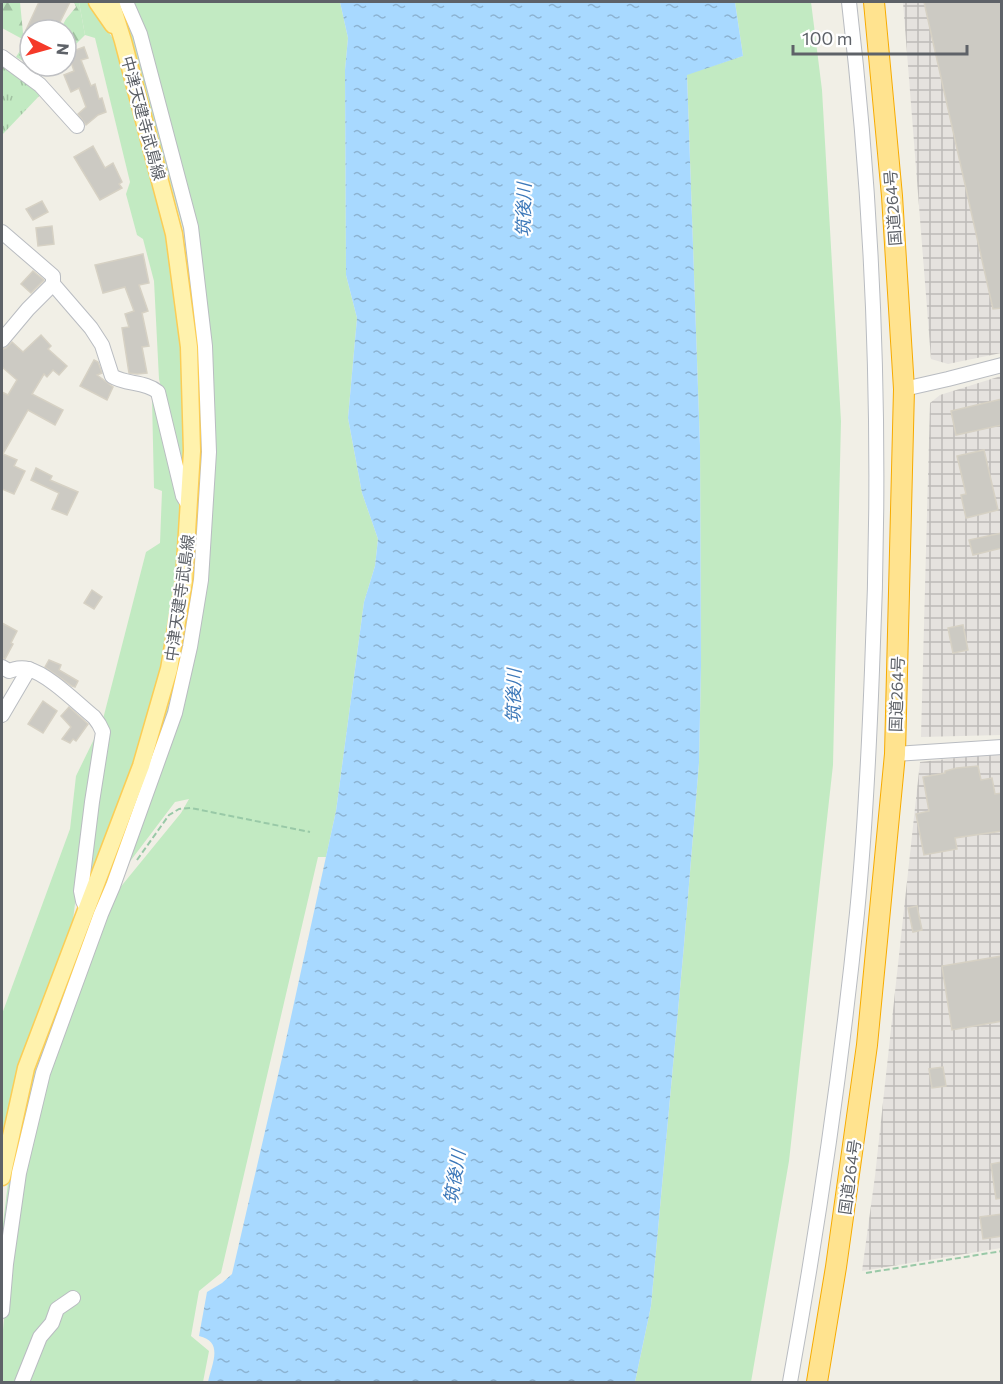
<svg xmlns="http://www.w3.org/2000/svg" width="1003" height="1384" viewBox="0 0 1003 1384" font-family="Commissioner,'Noto Sans JP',sans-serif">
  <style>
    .industrial { fill: url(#industrial-grid) }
    .grass { fill: #c2eac2 }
    .forest { fill: url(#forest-firs) }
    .park { fill: url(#park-tufts) }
    .water { fill: url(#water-ripples) }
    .building { fill: #cccac3; stroke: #d6d1c4; stroke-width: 1.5 }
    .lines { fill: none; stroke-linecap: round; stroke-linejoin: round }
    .minor-casing { stroke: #b9bcc1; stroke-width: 16 }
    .major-casing { stroke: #fbcd56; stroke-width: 19 }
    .highway-casing { stroke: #f7ab00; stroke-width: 22 }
    .path { stroke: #99c9a7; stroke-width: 2; stroke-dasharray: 6 3; stroke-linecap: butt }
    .minor { stroke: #fff; stroke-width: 14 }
    .major { stroke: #fff2ad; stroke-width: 16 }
    .highway { stroke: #ffe38f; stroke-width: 20 }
    .labels { text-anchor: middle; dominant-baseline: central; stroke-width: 4.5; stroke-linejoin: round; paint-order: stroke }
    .street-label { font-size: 16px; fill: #5e6268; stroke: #fff }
    .water-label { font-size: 18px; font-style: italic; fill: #3c78b9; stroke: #fff }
  </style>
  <defs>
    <pattern id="industrial-grid" width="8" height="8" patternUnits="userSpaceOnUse" patternTransform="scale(1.5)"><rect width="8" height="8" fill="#e5e2de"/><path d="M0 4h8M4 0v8" fill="none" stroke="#bdbbb8"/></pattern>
    <pattern id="forest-firs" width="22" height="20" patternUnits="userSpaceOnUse" patternTransform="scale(1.5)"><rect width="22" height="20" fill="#c2eac2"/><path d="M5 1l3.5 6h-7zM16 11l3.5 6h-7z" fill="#a1c1a1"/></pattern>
    <pattern id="park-tufts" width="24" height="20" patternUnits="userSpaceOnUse" patternTransform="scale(1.5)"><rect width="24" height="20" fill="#c2eac2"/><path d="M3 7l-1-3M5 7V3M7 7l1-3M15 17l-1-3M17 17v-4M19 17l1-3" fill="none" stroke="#a1c1a1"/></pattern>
    <pattern id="water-ripples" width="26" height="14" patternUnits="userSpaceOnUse" patternTransform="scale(1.5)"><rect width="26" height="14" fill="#a8d9ff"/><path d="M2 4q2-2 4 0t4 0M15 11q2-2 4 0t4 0" fill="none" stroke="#8cb3d2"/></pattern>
  </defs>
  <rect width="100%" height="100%" fill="#f1efe6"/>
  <g class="industrial">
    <polygon points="903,2 1001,2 1001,353 948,364 931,359"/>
    <polygon points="1001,376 1001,735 921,737 930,403 940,395"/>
    <polygon points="1001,753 1001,1248 862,1271 875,1176 920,762"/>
  </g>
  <g class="grass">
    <polygon points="79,2 90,2 120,50 168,241 182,349 184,485 159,379 154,281 143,239 137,235 126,194 130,182 95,38 85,35"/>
    <polygon points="134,2 340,2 348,38 345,70 346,275 357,318 348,418 362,493 378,539 375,566 364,602 336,811 326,857 318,857 221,1273 199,1291 191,1336 209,1351 203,1382 26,1382 41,1341 56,1323 57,1299 48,1321 16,1380 13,1382 2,1382 2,1341 9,1263 22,1172 45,1073 114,895 181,813 189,799 175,802 122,872 194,649 209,346 144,29"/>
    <polygon points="735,2 811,2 822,90 841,421 833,765 789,1161 751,1382 635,1382 651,1306 684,945 699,763 701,666 700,445 687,74 743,56"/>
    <polygon points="128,20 137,41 187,230 201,346 206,453 197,582 171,714 40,1073 2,1282 2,1232 9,1175 33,1073 144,780 191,582 197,509 199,444 196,345 183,229 126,22"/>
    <polygon points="152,399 182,516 176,589 160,675 132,771 85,890 103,719 146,552 160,543 162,491 154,488"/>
    <path d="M96,735L73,920L18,1070L2,1136V1040C4,1031 2,1024 2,1014L70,829L76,776Z"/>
  </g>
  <g class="forest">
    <polygon points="2,2 20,2 23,33 30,37 30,65 16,57 26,41 2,28"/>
    <polygon points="74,2 79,2 85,35 66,54 66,30 60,30 66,19 76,7"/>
  </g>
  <polygon class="park" points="2,65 41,94 2,135"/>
  <path class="water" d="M340,2H735L743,56L687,75L700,445L701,666L699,763L684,945L651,1306L635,1382H208C212,1363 224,1342 199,1336L207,1292L222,1283L232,1274L282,1058L336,811L364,602L375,566L378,539L362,493L348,418L357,318L346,275L345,70L348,38Z"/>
  <g class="building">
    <polygon points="39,2 70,2 56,30 26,30"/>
    <polygon points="924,2 1002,2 1002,308 993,309"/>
    <polygon points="84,47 88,58 81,60 91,86 95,84 99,99 102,98 106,112 98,115 86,125 78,114 86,107 79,88 71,92 64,75 74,71 68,53"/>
    <polygon points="93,146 105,168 113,163 122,182 119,184 122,188 100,200 74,157"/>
    <polygon points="42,201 48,212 33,220 26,209"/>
    <polygon points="52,226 54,244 38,246 36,228"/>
    <polygon points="143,254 149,283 139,285 148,311 142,313 149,346 142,347 147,373 137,374 129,373 122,328 129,327 125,314 134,311 125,287 103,293 95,265"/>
    <polygon points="33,271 44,280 31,293 21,284"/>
    <polygon points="41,335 51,346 48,349 67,366 59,375 53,370 47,377 44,374 32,394 63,410 55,425 28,410 3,454 17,460 14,466 25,471 14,494 2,489 2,392 8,395 17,380 2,367 2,349 6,348 12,342 23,352"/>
    <polygon points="94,360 98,362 102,373 97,375 113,387 107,400 80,386"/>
    <polygon points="1002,399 1002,425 956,435 951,411"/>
    <polygon points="984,450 998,510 966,518 961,495 966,494 957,456"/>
    <polygon points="36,468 52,476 50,480 78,492 67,515 52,509 59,493 31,480"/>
    <polygon points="1002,533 1002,548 973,555 969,540"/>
    <polygon points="92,590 102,597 94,609 84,603"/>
    <polygon points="2,623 17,631 11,643 13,644 5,659 2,658"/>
    <polygon points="963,625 968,650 953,653 948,628"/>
    <polygon points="49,660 61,665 59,670 78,681 75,687 72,686 45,667"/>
    <polygon points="43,701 57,711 43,733 28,724"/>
    <polygon points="69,707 88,724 76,741 73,739 70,743 62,739 71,727 61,716"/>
    <polygon points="978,766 981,780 992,778 995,794 1002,793 1002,831 955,838 957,849 924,855 916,814 929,811 923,777 945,773 945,771 957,768"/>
    <polygon points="917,906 922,930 913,932 908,908"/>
    <polygon points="1002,956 1002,1021 952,1030 942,966"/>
    <polygon points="943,1067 946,1086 932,1088 929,1069"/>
    <polygon points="1002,1162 1002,1198 996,1199 991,1164"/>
    <polygon points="1002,1214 1002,1236 983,1239 980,1217"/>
  </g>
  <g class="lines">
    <defs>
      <g id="minor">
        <polyline points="2,57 40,85 77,126"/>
        <path d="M2,232L53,276V284L91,328L102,345L112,376C126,385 145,381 158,392L183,496L189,506"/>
        <polyline points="2,340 28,309 53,284"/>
        <polyline points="904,389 948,379 1002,365"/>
        <path d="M2,667L9,671C15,669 21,667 28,669C48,674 77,703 94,717L99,724L103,732L92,802L81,891L83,901L87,909"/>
        <polyline points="2,715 29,669"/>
        <polyline points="895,754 1002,747"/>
        <polyline points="2,1311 6,1264 19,1173 43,1073 101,914 113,886 175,713 190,647 201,580 209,452 205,346 191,227 140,34 126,2"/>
        <polyline points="22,1382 40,1337 52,1323 57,1309 73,1298"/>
        <path d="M790,1382C818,1227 841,1070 857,913C865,832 869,751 872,670C882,447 875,223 849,2"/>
      </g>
      <g id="major">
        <polyline points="97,2 113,25"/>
        <polyline points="2,1177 26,1068 141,766 169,669 184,581 192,451 189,347 174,234 123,41 111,2"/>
      </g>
      <polyline id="highway" points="817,1382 836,1267 867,1045 895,754 904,389 892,196 874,2"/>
    </defs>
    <use href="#minor" class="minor-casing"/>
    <use href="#major" class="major-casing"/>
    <use href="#highway" class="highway-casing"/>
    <g class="path">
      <polyline points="137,860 169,815 179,809 191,808 310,832"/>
      <polyline points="866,1273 1002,1251"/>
    </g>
    <use href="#minor" class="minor"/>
    <use href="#major" class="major"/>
    <use href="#highway" class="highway"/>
  </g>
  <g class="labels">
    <g class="street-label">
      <text transform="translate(144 118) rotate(75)">中津天建寺武島線</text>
      <text transform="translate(892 208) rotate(-94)">国道264号</text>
      <text transform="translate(179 598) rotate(-82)">中津天建寺武島線</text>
      <text transform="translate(896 694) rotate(-88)">国道264号</text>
      <text transform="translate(849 1177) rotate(-82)">国道264号</text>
    </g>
    <g class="water-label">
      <text transform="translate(523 210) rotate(-89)">筑後川</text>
      <text transform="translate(513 696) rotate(-89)">筑後川</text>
      <text transform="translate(454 1177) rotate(-81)">筑後川</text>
    </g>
  </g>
  <rect width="1003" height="1384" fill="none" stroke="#5e6268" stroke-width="6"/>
  <g transform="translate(48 48) rotate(95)"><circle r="28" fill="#ffffff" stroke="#bfc0c3" stroke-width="1.5"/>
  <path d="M0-4.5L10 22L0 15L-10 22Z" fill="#f53a29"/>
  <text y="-9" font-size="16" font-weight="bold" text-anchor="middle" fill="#5e6268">N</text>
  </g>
  <path d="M793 45v9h174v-9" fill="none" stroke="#5e6268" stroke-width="3"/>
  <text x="802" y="45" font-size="18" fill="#5e6268" stroke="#ffffff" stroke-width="4.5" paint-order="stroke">100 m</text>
</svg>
